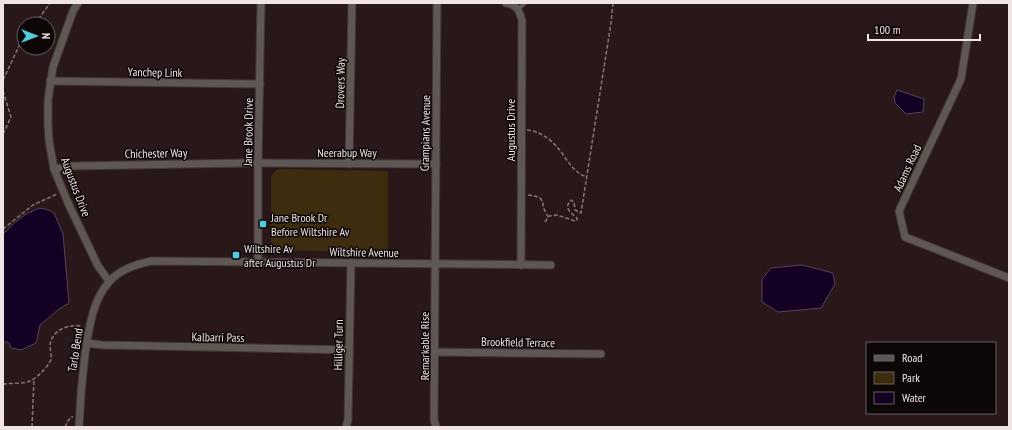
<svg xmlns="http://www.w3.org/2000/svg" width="1012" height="430" viewBox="0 0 1012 430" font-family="'PT Sans Narrow',sans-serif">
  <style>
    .green { fill: #3d2d0e }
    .water { fill: #130023; stroke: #55445d }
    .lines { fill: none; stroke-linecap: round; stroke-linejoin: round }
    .lane-casing { stroke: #443536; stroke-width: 5.5 }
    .street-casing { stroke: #443536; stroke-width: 9 }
    .path { stroke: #857678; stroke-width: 1.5; stroke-dasharray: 4 2; stroke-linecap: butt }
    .lane { stroke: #5f5753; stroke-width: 3.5 }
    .street { stroke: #5f5753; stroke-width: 7 }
    .poi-dot { fill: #53cadc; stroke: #0c0606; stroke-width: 1.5 }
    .labels { text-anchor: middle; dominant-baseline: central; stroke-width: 3; stroke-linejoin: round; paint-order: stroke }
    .street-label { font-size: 12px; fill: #f0e4e5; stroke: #0c0606 }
    .poi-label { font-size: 12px; fill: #f0e4e5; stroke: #0c0606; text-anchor: start }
  </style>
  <rect width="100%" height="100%" fill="#28181a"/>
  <polygon class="green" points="278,169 388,171 388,253 279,250 271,244 271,176"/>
  <g class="water">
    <polygon points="897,90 924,99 923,112 906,114 895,103 894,97"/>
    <path d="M40,208L49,210L54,213L63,234L69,303L59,309L40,325L36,343L21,350L11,348L9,343L3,341V234C16,221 23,214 40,208Z"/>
    <polygon points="802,265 833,273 835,284 821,308 778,312 762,302 762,279 771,268"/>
  </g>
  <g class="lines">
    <defs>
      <polyline id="lane" points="518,9 525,3"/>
      <g id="street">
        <polyline points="78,3 73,11 53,67 48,100 48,125 49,141 54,169 68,203 98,266 109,281"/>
        <path d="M506,3C516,4 520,11 522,21L521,265"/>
        <polyline points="973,3 961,79 899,211 905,237 1009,278"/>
        <polyline points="50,81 260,84"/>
        <polyline points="349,164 352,3"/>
        <polyline points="54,169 73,166 247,163 436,164"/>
        <polyline points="258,262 258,163 261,3"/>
        <polyline points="87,343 102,345 349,350"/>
        <polyline points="435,352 601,354"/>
        <path d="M79,427C80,402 82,378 85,354C89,329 92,301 109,282C120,269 136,264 152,261L551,265"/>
        <polyline points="346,427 348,420 351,263"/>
        <polyline points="436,427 434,420 437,3"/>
      </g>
    </defs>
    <use href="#lane" class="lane-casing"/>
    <use href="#street" class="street-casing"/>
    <g class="path">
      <polyline points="35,24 50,3"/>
      <polyline points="3,80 19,46 24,39"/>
      <polyline points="3,91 11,117 3,134"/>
      <path d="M527,130C545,132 557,145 566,159C572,167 577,174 587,177"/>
      <polyline points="528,195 535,196 540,198 543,202 543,207 548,217"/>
      <path d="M545,222L549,216L557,215L575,221L577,220V218C571,213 563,208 571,200L574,202L575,210L581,213L611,23L613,3"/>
      <polyline points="3,229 33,205 57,194"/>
      <path d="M3,384C10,383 24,384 30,381C37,378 49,366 51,359C52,355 50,350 50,346C51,330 68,324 82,326"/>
      <polyline points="32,427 34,379"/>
      <polyline points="65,427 68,421 71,417 73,417"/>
    </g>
    <use href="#lane" class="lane"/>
    <use href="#street" class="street"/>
  </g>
  <g class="poi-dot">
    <rect x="259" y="220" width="8" height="8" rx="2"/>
    <rect x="232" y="251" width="8" height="8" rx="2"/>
  </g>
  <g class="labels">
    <g class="street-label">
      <text transform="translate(155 72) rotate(1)">Yanchep Link</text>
      <text transform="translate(340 83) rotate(-89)">Drovers Way</text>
      <text transform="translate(510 130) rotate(-90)">Augustus Drive</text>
      <text transform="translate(248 132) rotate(-89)">Jane Brook Drive</text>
      <text transform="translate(425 133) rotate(-89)">Grampians Avenue</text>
      <text x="347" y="152">Neerabup Way</text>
      <text transform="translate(156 153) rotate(-1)">Chichester Way</text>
      <text transform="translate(907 168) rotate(-65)">Adams Road</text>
      <text transform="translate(76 187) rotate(69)">Augustus Drive</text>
      <text transform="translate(364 252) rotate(1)">Wiltshire Avenue</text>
      <text transform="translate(218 337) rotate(1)">Kalbarri Pass</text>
      <text transform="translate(518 342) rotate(1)">Brookfield Terrace</text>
      <text transform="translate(338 345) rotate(-89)">Hilliger Turn</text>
      <text transform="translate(424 346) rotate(-90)">Remarkable Rise</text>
      <text transform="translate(75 350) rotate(-81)">Tarlo Bend</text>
    </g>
    <g class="poi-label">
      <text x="271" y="217">Jane Brook Dr<tspan x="271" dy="14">Before Wiltshire Av</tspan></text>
      <text x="244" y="248">Wiltshire Av<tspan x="244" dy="14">after Augustus Dr</tspan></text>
    </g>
  </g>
  <rect width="1012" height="430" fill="none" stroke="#f0e4e5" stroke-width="8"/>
  <rect x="866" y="342" width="130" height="72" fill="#0c0606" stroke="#675f5f"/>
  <rect x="874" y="355" width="20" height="6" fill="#5f5753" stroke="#675f5f"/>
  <text x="902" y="362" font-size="12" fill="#f0e4e5">Road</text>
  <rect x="874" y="372" width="20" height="12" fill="#3d2d0e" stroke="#675f5f"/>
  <text x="902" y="382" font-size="12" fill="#f0e4e5">Park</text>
  <rect x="874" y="392" width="20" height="12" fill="#130023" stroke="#675f5f"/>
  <text x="902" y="402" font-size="12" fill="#f0e4e5">Water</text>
  <g transform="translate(36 36) rotate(90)"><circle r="19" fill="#0c0606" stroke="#675f5f"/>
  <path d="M0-3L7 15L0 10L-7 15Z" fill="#53cadc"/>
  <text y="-6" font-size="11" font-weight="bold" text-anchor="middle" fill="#f0e4e5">N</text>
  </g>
  <path d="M868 34v6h112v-6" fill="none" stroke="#f0e4e5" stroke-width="2"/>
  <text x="874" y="34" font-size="12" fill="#f0e4e5" stroke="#0c0606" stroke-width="3" paint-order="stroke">100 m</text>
</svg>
